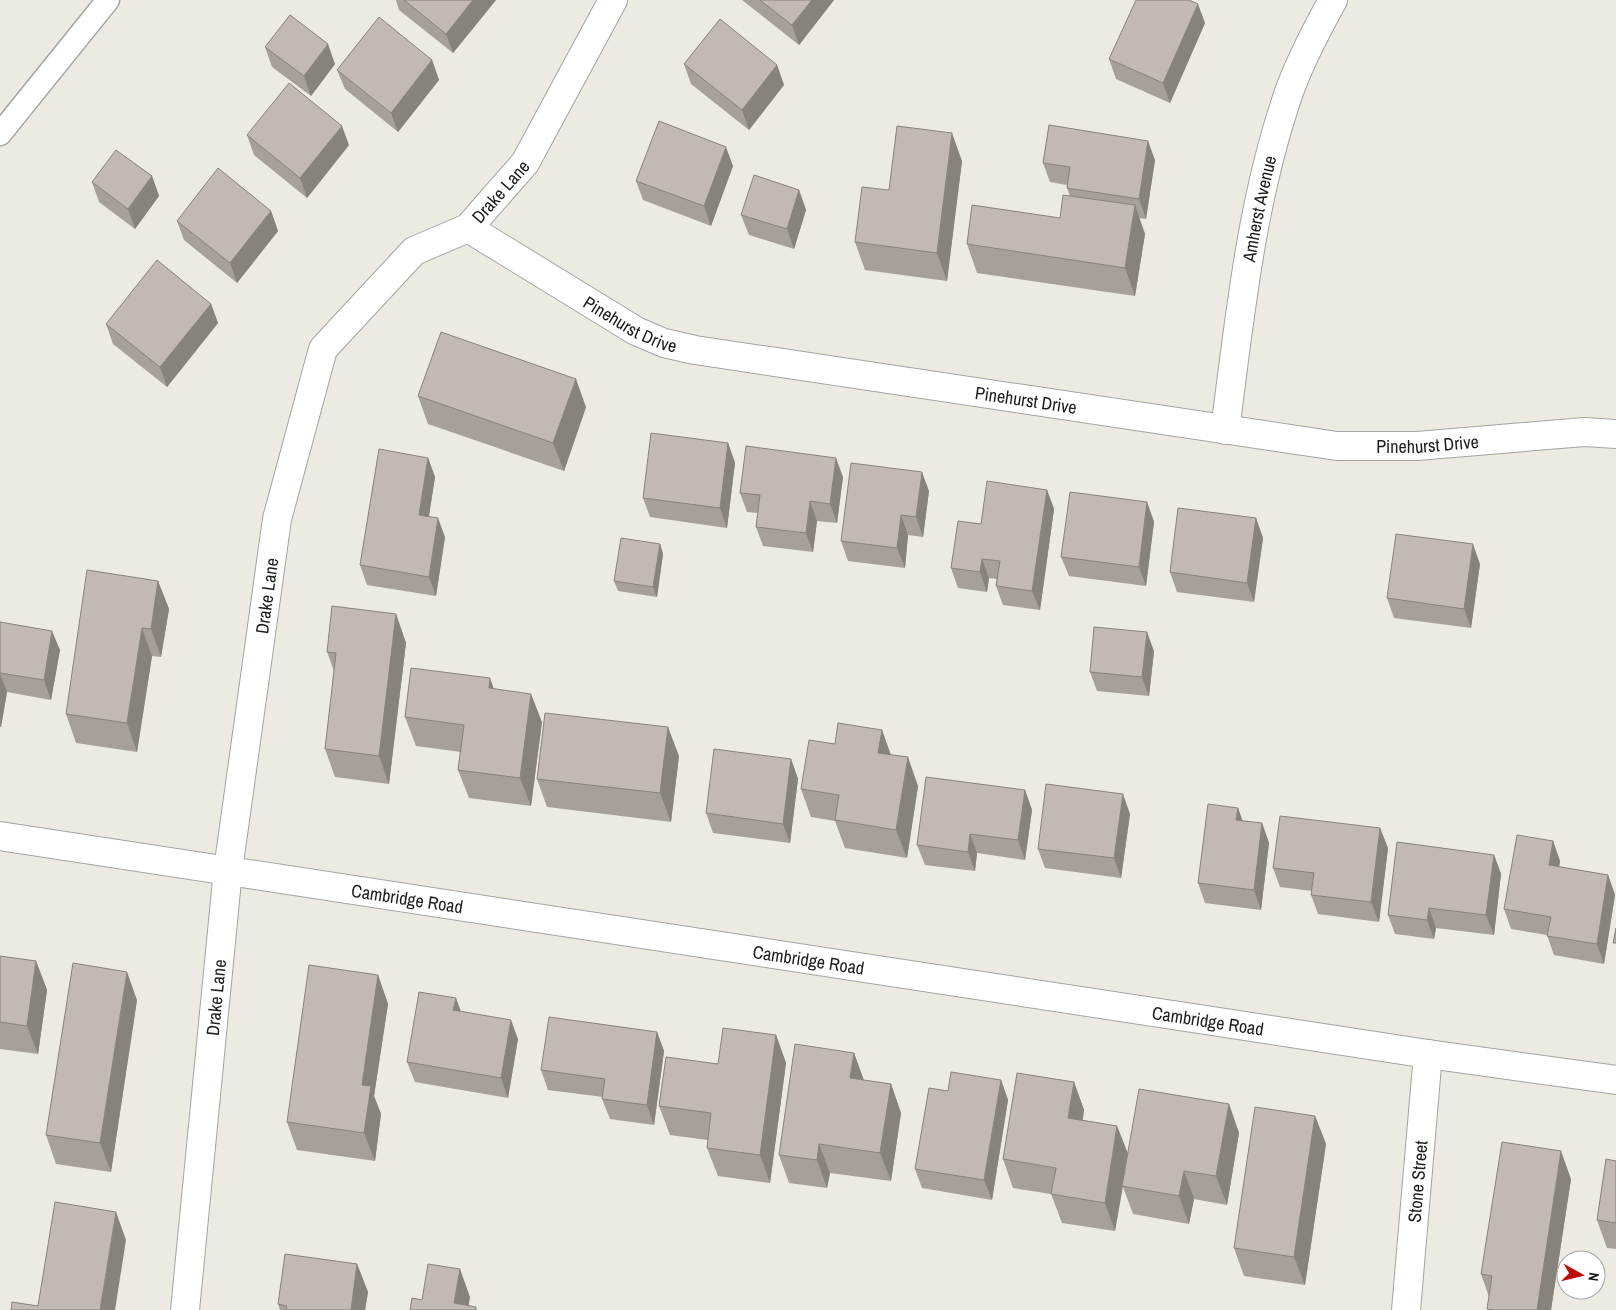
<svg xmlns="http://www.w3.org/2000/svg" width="1616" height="1310" viewBox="0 0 1616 1310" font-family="'Archivo Narrow',sans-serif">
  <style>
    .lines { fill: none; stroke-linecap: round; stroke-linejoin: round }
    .service-casing { stroke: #a3a3a3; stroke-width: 25 }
    .minor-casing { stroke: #a3a3a3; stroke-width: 30 }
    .service { stroke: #fff; stroke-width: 22 }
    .minor { stroke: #fff; stroke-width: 28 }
    .wall { fill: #a79f99 }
    .shaded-wall { fill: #88827d }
    .building { fill: #c2b9b2; stroke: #88827d }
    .labels { text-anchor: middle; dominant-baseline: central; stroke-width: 5; stroke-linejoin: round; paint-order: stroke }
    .street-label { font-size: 18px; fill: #1c1c1c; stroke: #fff }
  </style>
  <rect width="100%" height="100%" fill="#edeae2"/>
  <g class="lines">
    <defs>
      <polyline id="service" points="0,134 108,0"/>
      <g id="minor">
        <path id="s1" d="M468,228L636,331L664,343L695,350L1337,446H1417L1584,432L1616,434"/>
        <path id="s2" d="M1225,430C1240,316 1251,202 1289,92C1300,61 1317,29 1333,0"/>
        <path id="s3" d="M0,836L1428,1054L1616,1080"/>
        <path id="s4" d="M185,1310L228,870L277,519L323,349L414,251L468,228L525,163L613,0"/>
        <path id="s5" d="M1406,1310L1428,1054"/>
      </g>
    </defs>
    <use href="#service" class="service-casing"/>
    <use href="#minor" class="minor-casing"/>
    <use href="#service" class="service"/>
    <use href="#minor" class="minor"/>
  </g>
  <g class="wall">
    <polygon points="396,0 496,0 453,53 399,10"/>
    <polygon points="742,0 834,0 799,45"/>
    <polygon points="1205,23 1170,103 1116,79 1109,59"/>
    <polygon points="265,47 335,64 311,96 272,67"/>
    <polygon points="432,60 439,80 398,132 345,89 337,70"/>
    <polygon points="684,64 777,65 784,85 749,130 691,84"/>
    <polygon points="247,135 349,145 307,198 254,155"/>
    <polygon points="1155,160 1146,219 1139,218 1145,234 1135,296 977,273 967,244 1060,218 1070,196 1067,188 1067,185 1050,182 1043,163"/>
    <polygon points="962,161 947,281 865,270 855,242 889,190"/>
    <polygon points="733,166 711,226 643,200 636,181"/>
    <polygon points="152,176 159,196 135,229 99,202 92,182"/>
    <polygon points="799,190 806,210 794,249 749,235 741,215"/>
    <polygon points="271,211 278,231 237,283 184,240 177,221"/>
    <polygon points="211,304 218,323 167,387 113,344 106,324"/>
    <polygon points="418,396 586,407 564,471 428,424"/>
    <polygon points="728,443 735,463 727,528 650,517 643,498"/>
    <polygon points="428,458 435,477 429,516 445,537 436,596 367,585 360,565"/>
    <polygon points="843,477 837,523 817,521 813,552 763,546 756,527 758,513 747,512 740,493"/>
    <polygon points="1047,490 1054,509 1040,610 1003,605 996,586 997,579 989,578 987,592 958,588 951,568 981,524"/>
    <polygon points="929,491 923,537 908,535 905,568 848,561 841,541"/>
    <polygon points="1147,502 1154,522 1146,586 1069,576 1061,557"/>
    <polygon points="1256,518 1263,538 1254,602 1177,592 1170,572"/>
    <polygon points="660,544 663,554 657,597 618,591 614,581"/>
    <polygon points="1480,564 1471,628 1394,618 1387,598"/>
    <polygon points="158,581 169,609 161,657 152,656 137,752 76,743 66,714"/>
    <polygon points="396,614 406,643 389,784 335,777 325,749 334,671 327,652"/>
    <polygon points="0,622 60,650 51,700 7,692 1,727 0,727"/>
    <polygon points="1154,651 1149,696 1097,691 1090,672"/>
    <polygon points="494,689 542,722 531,806 469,798 458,770 461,752 416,746 405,717"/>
    <polygon points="882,730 891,755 918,786 907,858 845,848 835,821 811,817 801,789 835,744"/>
    <polygon points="679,756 671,822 547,807 537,779"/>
    <polygon points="791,759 798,779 790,843 713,833 706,813"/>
    <polygon points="1025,790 1032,810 1025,860 977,853 975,871 925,865 917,845"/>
    <polygon points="1238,808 1242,821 1262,823 1269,843 1261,910 1205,903 1198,883"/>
    <polygon points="1130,814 1121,878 1045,868 1038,849"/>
    <polygon points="1380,828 1388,848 1379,922 1318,914 1311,895 1312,891 1280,887 1273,868"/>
    <polygon points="1553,841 1560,861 1559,867 1608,875 1615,895 1604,964 1554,955 1547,935 1511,929 1504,909"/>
    <polygon points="1494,855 1501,874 1494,935 1436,928 1434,939 1395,934 1388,915"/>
    <polygon points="0,956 36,961 47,990 38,1054 0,1049"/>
    <polygon points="378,975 388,1004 374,1096 381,1114 375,1161 297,1150 287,1122"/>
    <polygon points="137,1000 111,1172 56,1164 46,1135"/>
    <polygon points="461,1011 518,1039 508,1098 415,1082 407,1062"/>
    <polygon points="657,1032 664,1051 654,1125 610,1119 602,1099 603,1097 548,1090 541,1070"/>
    <polygon points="776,1035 786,1063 770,1183 718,1176 707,1148 708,1140 670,1135 659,1106 718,1064"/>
    <polygon points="854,1053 864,1080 891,1084 901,1113 891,1181 830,1173 827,1188 789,1183 779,1155"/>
    <polygon points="1001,1080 1008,1100 992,1200 922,1188 915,1169 948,1091"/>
    <polygon points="1074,1082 1084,1110 1083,1120 1117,1126 1128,1154 1229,1104 1239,1133 1227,1205 1194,1199 1189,1224 1133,1214 1123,1187 1115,1231 1062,1223 1051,1194 1013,1188 1003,1159"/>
    <polygon points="1315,1116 1326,1144 1305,1285 1244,1276 1234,1248"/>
    <polygon points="1616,1161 1616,1249 1607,1248 1597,1220"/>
    <polygon points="1571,1179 1551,1310 1488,1310 1489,1297 1481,1274"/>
    <polygon points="357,1264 368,1292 365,1310 280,1310 278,1304"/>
  </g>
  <g class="shaded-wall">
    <polygon points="473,0 496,0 453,53 446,34"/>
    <polygon points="812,0 834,0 799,45 792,25"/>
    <polygon points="1198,4 1205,23 1170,103 1163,83"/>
    <polygon points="328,44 335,64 311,96 304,76"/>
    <polygon points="432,60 439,80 398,132 391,113"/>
    <polygon points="777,65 784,85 749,130 742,110"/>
    <polygon points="342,126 349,145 307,198 300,178"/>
    <polygon points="952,133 962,161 947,281 937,253"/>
    <polygon points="1148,141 1155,160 1146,219 1139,199"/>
    <polygon points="726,147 733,166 711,226 704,206"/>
    <polygon points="152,176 159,196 135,229 128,209"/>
    <polygon points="799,190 806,210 794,249 787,229"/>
    <polygon points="1135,205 1145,234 1135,296 1125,268"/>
    <polygon points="271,211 278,231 237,283 230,263"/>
    <polygon points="211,304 218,323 167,387 160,367"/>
    <polygon points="576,379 586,407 564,471 553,443"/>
    <polygon points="728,443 735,463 727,528 720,508"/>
    <polygon points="428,458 435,477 426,534 419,515"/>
    <polygon points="836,458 843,477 837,523 830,504"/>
    <polygon points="922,472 929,491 923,537 916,517"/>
    <polygon points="1047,490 1054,509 1040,610 1032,591"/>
    <polygon points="810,501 817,521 813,552 806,533"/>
    <polygon points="1147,502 1154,522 1146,586 1139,567"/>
    <polygon points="901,515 908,535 905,568 897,548"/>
    <polygon points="438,518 445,537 436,596 429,577"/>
    <polygon points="1256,518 1263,538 1254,602 1247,583"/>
    <polygon points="660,544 663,554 657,597 653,587"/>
    <polygon points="1473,544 1480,564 1471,628 1464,609"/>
    <polygon points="982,559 989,578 987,592 980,572"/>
    <polygon points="158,581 169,609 161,657 151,629"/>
    <polygon points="396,614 406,643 389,784 379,756"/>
    <polygon points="142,628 152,656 137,752 127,723"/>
    <polygon points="52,631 60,650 51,700 44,680"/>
    <polygon points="1147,632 1154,651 1149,696 1142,677"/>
    <polygon points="0,674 7,692 1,727 0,724"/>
    <polygon points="490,678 500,706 489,688"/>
    <polygon points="531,694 542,722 531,806 520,778"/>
    <polygon points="668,727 679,756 671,822 660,793"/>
    <polygon points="882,730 892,759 878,753"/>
    <polygon points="908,757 918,786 907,858 896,830"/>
    <polygon points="791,759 798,779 790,843 783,824"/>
    <polygon points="1025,790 1032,810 1025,860 1018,840"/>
    <polygon points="1123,794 1130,814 1121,878 1114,858"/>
    <polygon points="1238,808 1245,827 1236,820"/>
    <polygon points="1262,823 1269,843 1261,910 1254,890"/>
    <polygon points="1380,828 1388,848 1379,922 1371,902"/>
    <polygon points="970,834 977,853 975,871 968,852"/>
    <polygon points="1553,841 1560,861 1556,884 1549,865"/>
    <polygon points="1494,855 1501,874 1494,935 1486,915"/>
    <polygon points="1608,875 1615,895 1604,964 1597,944"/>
    <polygon points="1429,908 1436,928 1434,939 1427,920"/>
    <polygon points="36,961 47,990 38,1054 27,1026"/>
    <polygon points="127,972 137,1000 111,1172 100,1143"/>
    <polygon points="378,975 388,1004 374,1096 381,1114 375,1161 364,1133 362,1085"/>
    <polygon points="456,998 463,1017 453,1010"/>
    <polygon points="511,1020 518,1039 508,1098 501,1078"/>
    <polygon points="657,1032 664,1051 654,1125 647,1105"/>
    <polygon points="776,1035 786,1063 770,1183 760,1155"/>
    <polygon points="854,1053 864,1081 850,1078"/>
    <polygon points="1001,1080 1008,1100 992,1200 984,1180"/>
    <polygon points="1074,1082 1084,1110 1078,1146 1068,1118"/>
    <polygon points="891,1084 901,1113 891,1181 880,1153"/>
    <polygon points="1229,1104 1239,1133 1227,1205 1216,1176"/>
    <polygon points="1315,1116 1326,1144 1305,1285 1294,1257"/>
    <polygon points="1117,1126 1128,1154 1115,1231 1105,1203"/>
    <polygon points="819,1144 830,1173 827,1188 817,1160"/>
    <polygon points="1561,1151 1571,1179 1551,1310 1537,1310"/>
    <polygon points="1184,1171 1194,1199 1189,1224 1179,1196"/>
    <polygon points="116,1212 126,1240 115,1310 100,1310"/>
    <polygon points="357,1264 368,1292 365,1310 351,1310"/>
    <polygon points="460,1269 470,1297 468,1310 454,1303"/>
  </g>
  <g class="building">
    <polygon points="404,0 473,0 446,34"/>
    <polygon points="760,0 812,0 792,25"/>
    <polygon points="1136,0 1189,0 1198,4 1163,83 1109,59"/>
    <polygon points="290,15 328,44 304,76 265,47"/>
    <polygon points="379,17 432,60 391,113 337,70"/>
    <polygon points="720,19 777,65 742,110 684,64"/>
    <polygon points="289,83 342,126 300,178 247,135"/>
    <polygon points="659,121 726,147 704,206 636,181"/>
    <polygon points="1049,125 1148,141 1139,199 1067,188 1070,167 1043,163"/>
    <polygon points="897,126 952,133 937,253 855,242 862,187 889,190"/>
    <polygon points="116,150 152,176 128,209 92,182"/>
    <polygon points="218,168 271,211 230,263 177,221"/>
    <polygon points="754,175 799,190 787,229 741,215"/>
    <polygon points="1063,195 1135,205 1125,268 967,244 972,205 1060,218"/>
    <polygon points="157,260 211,304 160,367 106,324"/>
    <polygon points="441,332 576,379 553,443 418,396"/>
    <polygon points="651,433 728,443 720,508 643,498"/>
    <polygon points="746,446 836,458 830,504 810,501 806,533 756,527 760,495 740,493"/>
    <polygon points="379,449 428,458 419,515 438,518 429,577 360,565"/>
    <polygon points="851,463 922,472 916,517 901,515 897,548 841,541"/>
    <polygon points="987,481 1047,490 1032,591 996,586 1000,561 982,559 980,572 951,568 958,521 981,524"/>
    <polygon points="1070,492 1147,502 1139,567 1061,557"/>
    <polygon points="1178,508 1256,518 1247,583 1170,572"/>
    <polygon points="1396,534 1473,544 1464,609 1387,598"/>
    <polygon points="621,538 660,544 653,587 614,581"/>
    <polygon points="87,570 158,581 151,629 142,628 127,723 66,714"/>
    <polygon points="332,606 396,614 379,756 325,749 336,653 327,652"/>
    <polygon points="0,622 52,631 44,680 0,673"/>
    <polygon points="1094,627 1147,632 1142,677 1090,672"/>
    <polygon points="411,668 490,678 489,688 531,694 520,778 458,770 464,725 405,717"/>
    <polygon points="545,713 668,727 660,793 537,779"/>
    <polygon points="838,723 882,730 878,753 908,757 896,830 835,820 839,795 801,789 809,740 835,744"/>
    <polygon points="714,749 791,759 783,824 706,813"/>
    <polygon points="926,777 1025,790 1018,840 970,834 968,852 917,845"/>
    <polygon points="1046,784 1123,794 1114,858 1038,849"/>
    <polygon points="1208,804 1238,808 1236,820 1262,823 1254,890 1198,883"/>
    <polygon points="1280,816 1380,828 1371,902 1311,895 1314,873 1273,868"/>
    <polygon points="1517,835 1553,841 1549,865 1608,875 1597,944 1547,936 1551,917 1504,909"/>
    <polygon points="1397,842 1494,855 1486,915 1429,908 1427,920 1388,915"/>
    <polygon points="1616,928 1616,943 1613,943"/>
    <polygon points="0,956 36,961 27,1026 0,1022"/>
    <polygon points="73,963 127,972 100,1143 46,1135"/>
    <polygon points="309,965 378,975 362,1085 371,1086 364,1133 287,1122"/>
    <polygon points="419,992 456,998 453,1010 511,1020 501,1078 407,1062"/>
    <polygon points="549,1017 657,1032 647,1105 602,1099 605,1079 541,1070"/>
    <polygon points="723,1028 776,1035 760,1155 707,1148 711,1113 659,1106 666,1057 718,1064"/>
    <polygon points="795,1044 854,1053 850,1078 891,1084 880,1153 819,1144 817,1160 779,1155"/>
    <polygon points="951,1072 1001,1080 984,1180 915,1169 929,1088 948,1091"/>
    <polygon points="1017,1073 1074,1082 1068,1118 1117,1126 1105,1203 1051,1194 1056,1168 1003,1159"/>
    <polygon points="1139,1089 1229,1104 1216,1176 1184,1171 1179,1196 1122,1186"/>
    <polygon points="1255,1107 1315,1116 1294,1257 1234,1248"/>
    <polygon points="1502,1142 1561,1151 1537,1310 1495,1310 1487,1309 1492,1276 1481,1274"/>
    <polygon points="1606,1159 1616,1161 1616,1223 1597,1220"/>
    <polygon points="55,1202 116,1212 100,1310 11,1310 12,1302 38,1306"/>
    <polygon points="285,1254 357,1264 351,1310 286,1310 287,1306 278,1304"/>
    <polygon points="428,1264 460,1269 454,1303 476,1307 476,1310 410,1310 412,1298 422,1300"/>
  </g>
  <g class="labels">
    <g class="street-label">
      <text stroke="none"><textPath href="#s4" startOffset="1214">Drake Lane</textPath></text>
      <text stroke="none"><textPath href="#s2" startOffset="224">Amherst Avenue</textPath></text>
      <text stroke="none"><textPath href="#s1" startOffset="189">Pinehurst Drive</textPath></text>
      <text stroke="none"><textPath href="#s1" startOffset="594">Pinehurst Drive</textPath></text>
      <text stroke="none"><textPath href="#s1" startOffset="999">Pinehurst Drive</textPath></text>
      <text stroke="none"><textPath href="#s4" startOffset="719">Drake Lane</textPath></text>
      <text stroke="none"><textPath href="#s3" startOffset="412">Cambridge Road</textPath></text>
      <text stroke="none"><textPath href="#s3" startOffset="818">Cambridge Road</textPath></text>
      <text stroke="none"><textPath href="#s4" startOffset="314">Drake Lane</textPath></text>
      <text stroke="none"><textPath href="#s3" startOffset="1222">Cambridge Road</textPath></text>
      <text stroke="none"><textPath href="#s5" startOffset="129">Stone Street</textPath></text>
    </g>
  </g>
  <g transform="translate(1581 1275) rotate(98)"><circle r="24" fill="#ffffff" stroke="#a4a4a4"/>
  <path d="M0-4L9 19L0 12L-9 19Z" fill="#c10809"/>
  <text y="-8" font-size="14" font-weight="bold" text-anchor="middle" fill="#1c1c1c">N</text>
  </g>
</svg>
